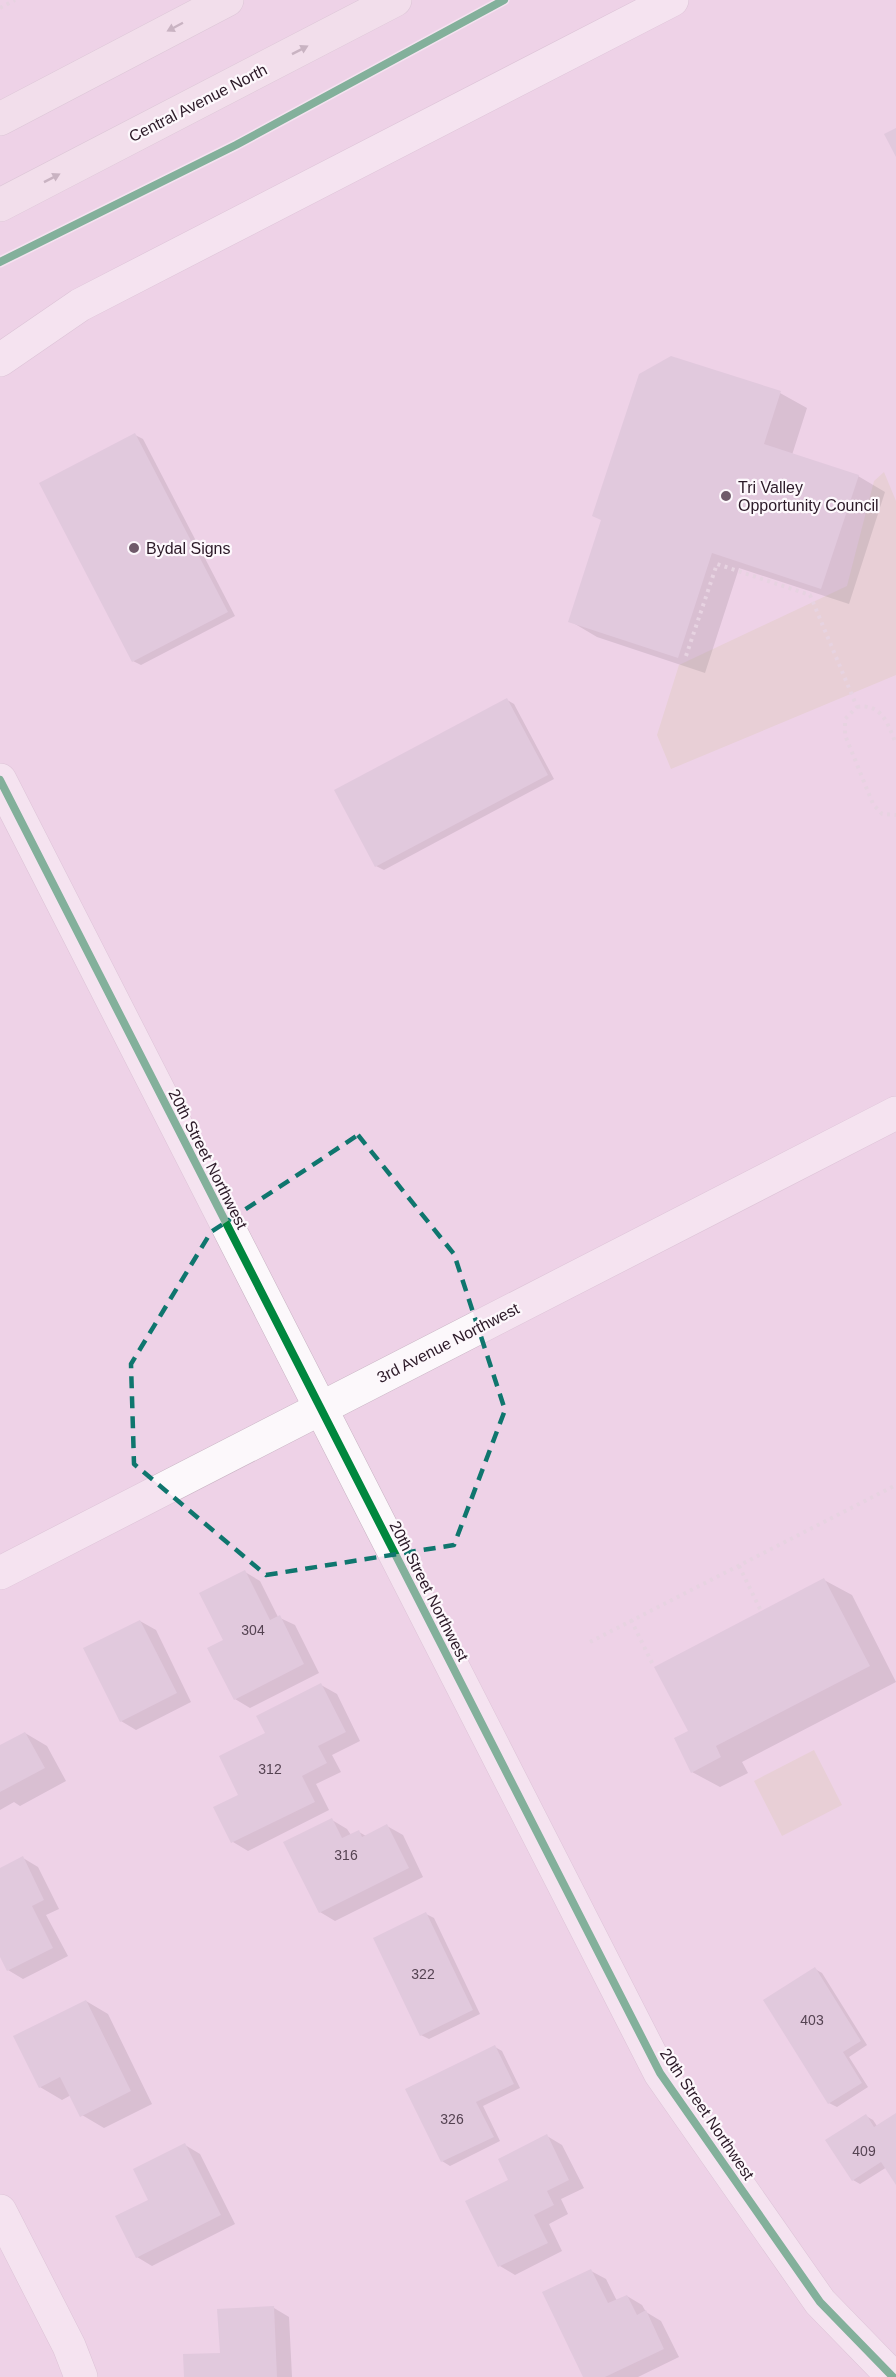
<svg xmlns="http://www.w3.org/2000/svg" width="896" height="2377" viewBox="0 0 896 2377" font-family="Helvetica,sans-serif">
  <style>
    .green { fill: #dfcdc0 }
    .shadow { fill: #0003 }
    .building { fill: #d1bed1 }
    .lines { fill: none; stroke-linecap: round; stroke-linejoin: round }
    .minor-casing { stroke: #c7b2c2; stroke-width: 34 }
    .major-casing { stroke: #c6b9c3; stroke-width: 34 }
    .path { stroke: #ddd4da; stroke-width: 4; stroke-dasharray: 3 4.5; stroke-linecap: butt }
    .minor { stroke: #fcf8fb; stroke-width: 33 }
    .major { stroke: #f6edef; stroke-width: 33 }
    .cycleway-casing { stroke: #fdf8fc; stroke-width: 11 }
    .cycleway { stroke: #00873e; stroke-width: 8 }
    .oneway { fill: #9b8e95 }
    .marked { fill: none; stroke: #0f766e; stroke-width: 4.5; stroke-dasharray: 12 8; stroke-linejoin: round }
    .poi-dot { fill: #6f5a6a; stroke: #fdf8fc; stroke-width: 2 }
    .labels { text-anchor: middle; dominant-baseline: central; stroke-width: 4.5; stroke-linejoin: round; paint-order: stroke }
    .number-label { font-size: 14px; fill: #554352 }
    .street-label { font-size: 16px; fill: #2b1927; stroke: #fdf8fc }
    .poi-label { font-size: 16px; fill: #2b1927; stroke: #fdf8fc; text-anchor: start }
  </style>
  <rect width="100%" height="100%" fill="#eed2e7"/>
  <g class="green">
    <polygon points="884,472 896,501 896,675 671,769 657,735 679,665 847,586 874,481"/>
    <polygon points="814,1750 842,1805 782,1836 754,1781"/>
  </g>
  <g class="shadow">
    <polygon points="780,393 807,408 792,455 858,476 885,492 849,604 739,568 705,673 597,637 570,621"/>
    <polygon points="135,435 143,439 235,616 141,665 133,661"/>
    <polygon points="507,700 514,704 554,779 384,870 376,866"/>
    <polygon points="245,1572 260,1581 278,1617 295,1625 319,1673 250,1708 235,1699 225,1641"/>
    <polygon points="824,1580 852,1595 896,1682 742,1762 748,1773 720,1787 692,1772 690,1732"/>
    <polygon points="140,1621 156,1630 191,1702 136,1730 121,1721"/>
    <polygon points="321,1685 337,1694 360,1741 332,1755 341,1772 316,1784 329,1810 248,1851 233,1842 240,1795 267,1734"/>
    <polygon points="25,1733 47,1746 66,1781 20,1806 14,1802 0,1810 0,1747"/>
    <polygon points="332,1820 347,1829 351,1835 359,1832 366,1836 387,1826 403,1835 423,1877 335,1921 320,1912"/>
    <polygon points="23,1858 38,1867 59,1909 46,1915 68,1956 23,1979 8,1970 0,1954 0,1869"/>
    <polygon points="426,1914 434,1918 480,2014 429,2039 421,2035"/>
    <polygon points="815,1969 822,1973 867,2045 849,2057 868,2087 837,2107 829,2103"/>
    <polygon points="86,2001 108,2014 152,2104 104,2128 82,2115 71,2095 62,2100 40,2087"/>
    <polygon points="495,2047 502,2051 520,2088 483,2106 500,2141 450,2166 442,2161"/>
    <polygon points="896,2114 896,2182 887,2167 860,2184 853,2180 866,2116 873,2120 877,2126"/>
    <polygon points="547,2136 562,2145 584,2188 561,2199 568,2214 549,2224 562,2251 515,2275 500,2266"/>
    <polygon points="185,2145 200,2154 235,2224 152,2266 137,2257 150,2200"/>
    <polygon points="591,2271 606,2279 617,2301 627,2296 642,2305 646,2312 661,2321 679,2357 638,2377 585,2377"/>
    <polygon points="274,2308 289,2317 292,2377 186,2377 221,2354"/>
  </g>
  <g class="building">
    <polygon points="896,128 896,157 884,134"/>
    <polygon points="671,356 781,391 764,444 859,475 821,589 712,553 678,658 568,622 601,520 592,516 639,374"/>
    <polygon points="135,433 228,612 132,662 39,483"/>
    <polygon points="507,698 548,775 375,867 334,790"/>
    <polygon points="245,1570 270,1620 280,1615 304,1664 234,1700 207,1648 223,1640 199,1593"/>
    <polygon points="824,1578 870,1666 716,1746 721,1757 691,1773 674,1738 688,1731 654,1667"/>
    <polygon points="140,1620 177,1693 120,1722 83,1648"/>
    <polygon points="321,1683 346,1732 318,1746 327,1763 302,1776 315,1802 231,1843 213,1807 238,1795 219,1756 265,1733 256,1716"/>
    <polygon points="25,1732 45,1768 0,1792 0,1745"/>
    <polygon points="332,1818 342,1838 359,1830 362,1837 387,1824 409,1868 319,1913 283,1842"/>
    <polygon points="23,1856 44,1900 32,1906 53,1948 7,1971 0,1957 0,1868"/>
    <polygon points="426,1912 473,2010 420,2036 373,1938"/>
    <polygon points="815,1967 861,2041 843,2052 862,2083 828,2104 763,2000"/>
    <polygon points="86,2000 131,2091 80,2117 60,2077 39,2088 13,2036"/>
    <polygon points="495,2045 514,2084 476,2102 494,2137 441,2162 405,2089"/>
    <polygon points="896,2113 896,2185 881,2162 852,2181 825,2140 866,2114 874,2127"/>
    <polygon points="547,2134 569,2180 547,2191 554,2205 534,2215 548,2243 498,2267 465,2201 508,2180 498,2159"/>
    <polygon points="185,2143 221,2215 136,2258 115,2216 148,2200 133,2169"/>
    <polygon points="591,2269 608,2303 627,2295 637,2315 646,2310 664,2349 605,2377 583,2377 542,2292"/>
    <polygon points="274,2306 277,2377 184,2377 183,2354 220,2353 217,2309"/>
  </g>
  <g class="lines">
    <defs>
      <g id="minor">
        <polyline points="0,360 80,305 672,0"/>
        <polyline points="0,780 660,2073 820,2302 893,2377"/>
        <polyline points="0,1573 896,1113"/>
        <polyline points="0,2211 69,2346 81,2377"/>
      </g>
      <g id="major">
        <polyline points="0,119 227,0"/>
        <polyline points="0,205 395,0"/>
      </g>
    </defs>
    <use href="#minor" class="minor-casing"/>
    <use href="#major" class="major-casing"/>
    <g class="path">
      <polyline points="0,8 15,0"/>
      <polyline points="686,656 717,564 810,595 857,707 845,719 845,735 873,804 882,814 896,815"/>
      <path d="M857,707C882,703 888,724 896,744"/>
      <polyline points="739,1566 761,1611"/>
      <polyline points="631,1620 654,1667"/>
      <polyline points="590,1642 896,1485"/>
    </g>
    <use href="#minor" class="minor"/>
    <use href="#major" class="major"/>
    <defs>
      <g id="cycleway">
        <polyline points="0,262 236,145 504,0"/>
        <polyline points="0,780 660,2073 820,2302 893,2377"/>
      </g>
    </defs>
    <use href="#cycleway" class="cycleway-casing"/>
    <use href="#cycleway" class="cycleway"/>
  </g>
  <defs><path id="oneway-solid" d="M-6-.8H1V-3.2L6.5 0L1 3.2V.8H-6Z" transform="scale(1.5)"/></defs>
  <g class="oneway">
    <use href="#oneway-solid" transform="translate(175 27) rotate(152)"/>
    <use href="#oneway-solid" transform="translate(300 50) rotate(-27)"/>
    <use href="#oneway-solid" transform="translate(52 178) rotate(-27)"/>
  </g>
  <path d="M0 0H896V2377H0ZM358,1135L454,1254L505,1410L454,1545L266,1575L134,1464L131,1364L211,1232Z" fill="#eed2e7" fill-opacity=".55" fill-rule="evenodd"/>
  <path class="marked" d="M358,1135L454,1254L505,1410L454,1545L266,1575L134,1464L131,1364L211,1232Z"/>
  <g class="poi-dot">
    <circle cx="726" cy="496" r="6"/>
    <circle cx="134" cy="548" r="6"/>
  </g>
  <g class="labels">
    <g class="number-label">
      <text x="253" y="1630">304</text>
      <text x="270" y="1769">312</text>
      <text x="346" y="1855">316</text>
      <text x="423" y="1974">322</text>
      <text x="812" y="2020">403</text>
      <text x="452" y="2119">326</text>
      <text x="864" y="2151">409</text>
    </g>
    <g class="street-label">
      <text transform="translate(198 103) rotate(-27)">Central Avenue North</text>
      <text transform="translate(208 1159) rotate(63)">20th Street Northwest</text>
      <text transform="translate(448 1343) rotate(-27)">3rd Avenue Northwest</text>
      <text transform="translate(429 1591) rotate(63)">20th Street Northwest</text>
      <text transform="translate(707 2114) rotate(56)">20th Street Northwest</text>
    </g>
    <g class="poi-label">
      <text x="738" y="487">Tri Valley<tspan x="738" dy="18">Opportunity Council</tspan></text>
      <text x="146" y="548">Bydal Signs</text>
    </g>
  </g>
</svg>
